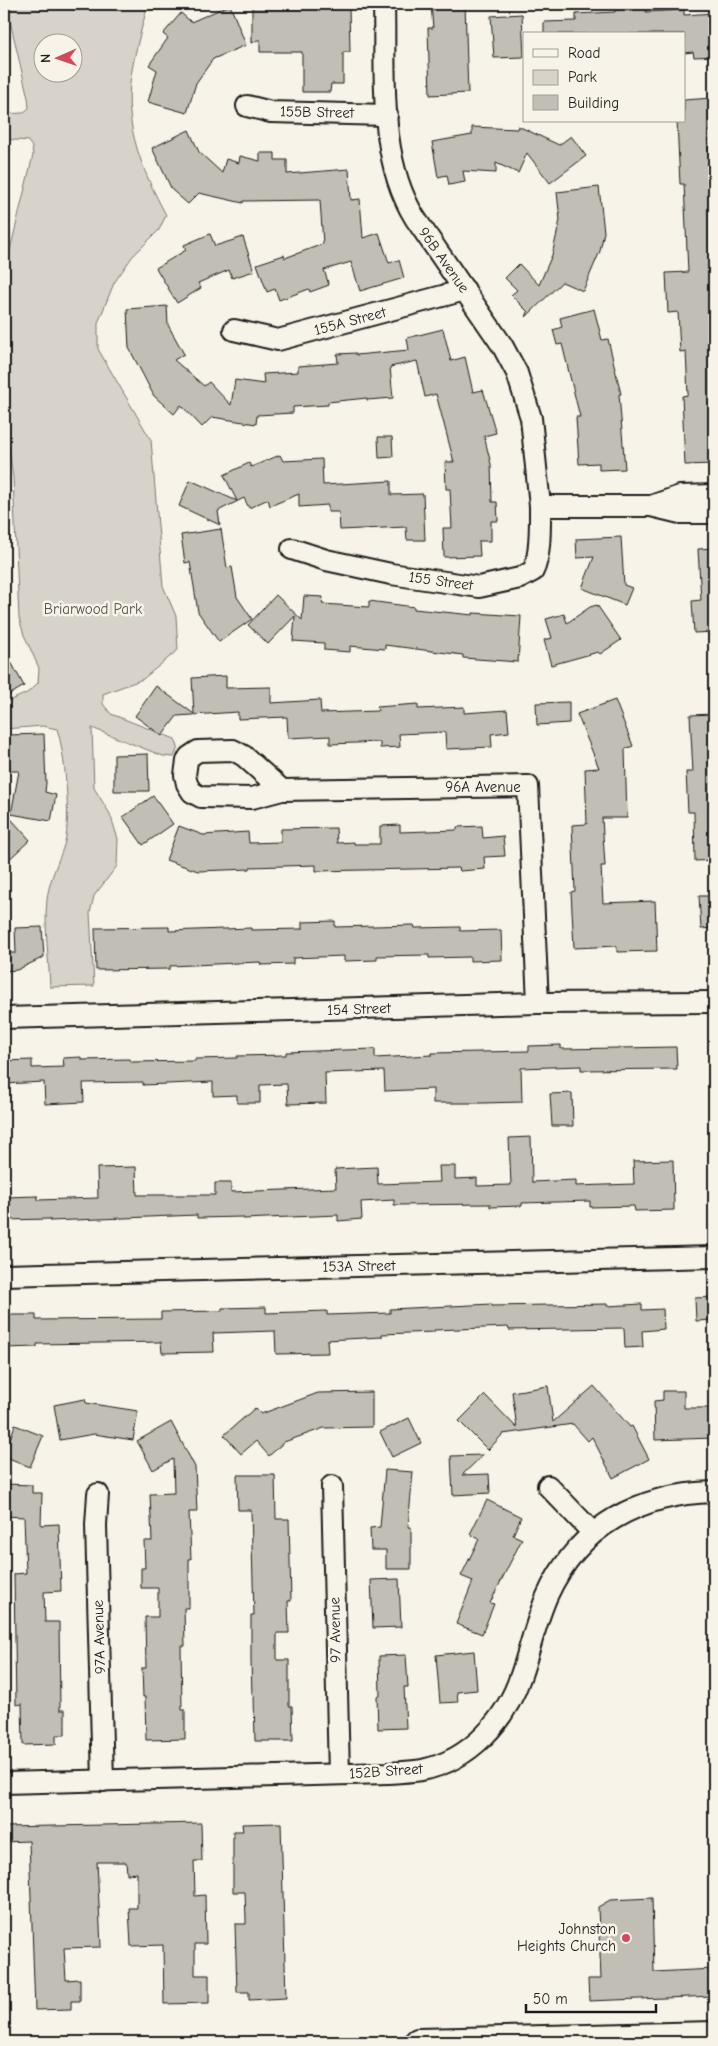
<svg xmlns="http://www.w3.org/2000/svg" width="718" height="2046" viewBox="0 0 718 2046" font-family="'Comic Neue',sans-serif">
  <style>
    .green { fill: #d7d3cb; stroke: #7a7874; fill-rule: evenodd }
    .building { fill: #c0beb5; stroke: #1c1c1c }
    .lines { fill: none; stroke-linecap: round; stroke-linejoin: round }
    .minor-casing { stroke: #1c1c1c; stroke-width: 24 }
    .major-casing { stroke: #1c1c1c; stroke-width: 30 }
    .minor { stroke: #f7f3e8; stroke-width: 20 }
    .major { stroke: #f7f3e8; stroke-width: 26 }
    .poi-dot { fill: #d1495b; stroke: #f7f3e8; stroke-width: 2 }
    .labels { text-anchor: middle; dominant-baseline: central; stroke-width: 5; stroke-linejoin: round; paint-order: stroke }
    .street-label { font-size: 15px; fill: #1c1c1c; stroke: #f7f3e8 }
    .park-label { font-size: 15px; fill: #545351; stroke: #f7f3e8 }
    .poi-label { font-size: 15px; fill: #1c1c1c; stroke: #f7f3e8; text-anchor: end }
  </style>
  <rect width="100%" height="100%" fill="#f7f3e8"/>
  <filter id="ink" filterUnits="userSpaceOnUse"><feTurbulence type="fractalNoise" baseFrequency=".02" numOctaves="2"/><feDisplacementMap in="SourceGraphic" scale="10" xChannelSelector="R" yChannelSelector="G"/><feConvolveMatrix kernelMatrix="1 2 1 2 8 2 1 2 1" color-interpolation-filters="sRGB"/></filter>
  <g filter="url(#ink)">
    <path class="green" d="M6,4H148C142,27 135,51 131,75C123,126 143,172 166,215L159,230L132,257L114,283L98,323V349L151,440L163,586L176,616L178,650L143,679L103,694V704L111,714L175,739L178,747L174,757L163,756L92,728L94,788L110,814L118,839L117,866L94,896L90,913L94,986L50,987C49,960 44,926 47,900C49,879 59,862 65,842C71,819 65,752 57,729L43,726L4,729V703L27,693L38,683L39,668L24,635L19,618L13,477L4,417V275L33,155L32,147L28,141L4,139V114L23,113L29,108L28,98ZM42,42H72V72H42Z"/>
    <g class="building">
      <polygon points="252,4 329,4 329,6 349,6 350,52 343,52 343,84 331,84 330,92 302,92 302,52 260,52 260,39 252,43"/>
      <polygon points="431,4 465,4 468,93 430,95 428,28 433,28"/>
      <polygon points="230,5 246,45 213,59 196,83 187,113 148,102 157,70 149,65 168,38 163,34 181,13 191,22"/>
      <polygon points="646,8 646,12 684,10 684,15 714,13 714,56 694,57 693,52 684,53 684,34 544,34 544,22 576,21 576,14 615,12 615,10"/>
      <polygon points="522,14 524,57 494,58 491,16"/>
      <polygon points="712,98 714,131 708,131 712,205 714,205 714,464 685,465 682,396 688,395 686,351 680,352 678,312 668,313 666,273 688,272 684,184 680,184 677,121 684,121 684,100"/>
      <polygon points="518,126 559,145 571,136 586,156 550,183 527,153 518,173 496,163 496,173 463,171 465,182 449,185 447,175 438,177 432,142 472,135 472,127 517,129"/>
      <polygon points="189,130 199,152 222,173 226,159 239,163 240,156 260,161 260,153 275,153 275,160 287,160 287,174 349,169 351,200 360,199 363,238 379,233 389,263 399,260 404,278 360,291 351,262 324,270 329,285 310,292 309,289 279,300 275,289 267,292 257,264 284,255 285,258 323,244 320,200 243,201 243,203 199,193 188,204 172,190 152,148"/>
      <polygon points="599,187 604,232 600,251 583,291 562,282 526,317 528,312 511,295 517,290 505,278 519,264 539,285 552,255 560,220 557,192"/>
      <polygon points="210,234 215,246 243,237 254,271 232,278 229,270 198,283 201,288 177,303 156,268 186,250 184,245"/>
      <polygon points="167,306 168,325 184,354 174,360 204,386 209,382 231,405 235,380 264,384 263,374 298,372 298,366 338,363 337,354 356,353 356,355 409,350 407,338 443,329 451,361 465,357 473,392 483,390 496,433 484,436 491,464 492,502 497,502 498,521 491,521 491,541 479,541 480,556 444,557 443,528 452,528 450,489 446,489 445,462 454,462 436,394 425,397 417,361 390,367 393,398 367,400 367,398 328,402 328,405 293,407 293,413 257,415 256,424 212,417 202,427 181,405 174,414 154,396 129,348 127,309"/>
      <polygon points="594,309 602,340 608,339 621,394 619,394 625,469 599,470 599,463 579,464 576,417 580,417 562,344 557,345 553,330 562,327 560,318"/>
      <polygon points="378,437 392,437 393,457 379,458"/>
      <polygon points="280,455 283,461 322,459 323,485 391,481 391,495 423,494 425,540 407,540 406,527 340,530 339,512 328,512 328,505 299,507 299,494 270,506 268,499 249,508 244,498 218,511 220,525 179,506 190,480 237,501 224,475 249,463 251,467"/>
      <polygon points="221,529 227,568 232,567 237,597 252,619 219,642 198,612 190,562 185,563 181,535"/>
      <polygon points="621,537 624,585 632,588 625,605 582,588 594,557 577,558 576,539"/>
      <polygon points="714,548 714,632 694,633 692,601 701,600 698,549"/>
      <polygon points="276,595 302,620 304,596 323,597 322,604 369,607 369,601 414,607 414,609 473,615 473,613 521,616 518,662 463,658 463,655 385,645 385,649 350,646 350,652 324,650 324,643 293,641 295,616 268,644 248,625"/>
      <polygon points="597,605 621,640 600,654 598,652 551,665 544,640 552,638 546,619 564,614 567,623 590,607"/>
      <polygon points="4,649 24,686 4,698"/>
      <polygon points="226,676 226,688 271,687 271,703 320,700 321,713 378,711 377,707 418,704 418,709 464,707 464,713 507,710 509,732 491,734 492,747 446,749 445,732 399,734 400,747 380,748 380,742 330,744 330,736 288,738 287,717 238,719 238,712 177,716 162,736 135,716 156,686 194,714 192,678"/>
      <polygon points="615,700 633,746 625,749 627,818 602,818 605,866 601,866 603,903 655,901 657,951 617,952 617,946 574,948 571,892 575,891 572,825 587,824 585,769 599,768 577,714"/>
      <polygon points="569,702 569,723 537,725 536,703"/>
      <polygon points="714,714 714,860 695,861 694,812 688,812 686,772 693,772 690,715"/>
      <polygon points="44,734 46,783 45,792 56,795 51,821 11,814 19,771 9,771 7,735"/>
      <polygon points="148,754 149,791 114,791 114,755"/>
      <polygon points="153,796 173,824 143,845 123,817"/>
      <polygon points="4,811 30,840 4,864"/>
      <polygon points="400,825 400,832 457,830 457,827 482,826 483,838 503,836 505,856 484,857 485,869 460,871 459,868 316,871 316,865 250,867 250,869 198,871 166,860 179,826 203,835 248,832 249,843 281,842 281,829 336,828 337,843 354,842 354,844 380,844 380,826"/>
      <polygon points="699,896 714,896 714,928 701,929"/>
      <polygon points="335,921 335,927 414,925 415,928 460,927 460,931 501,930 502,960 470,961 470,957 429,958 429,955 377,956 377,960 344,961 344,956 293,958 293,964 261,965 260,962 170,966 170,969 96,970 95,928 169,927 169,931 251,928 251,930 302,929 302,922"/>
      <polygon points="42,927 44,957 17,970 4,971 4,953 16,953 15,928"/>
      <polygon points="561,1045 561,1049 676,1047 677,1069 581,1070 581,1066 521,1068 522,1102 483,1103 433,1103 433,1089 385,1091 384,1071 325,1073 326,1103 288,1104 287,1084 260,1085 260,1103 237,1103 237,1095 213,1096 213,1082 143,1085 143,1082 83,1083 84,1102 45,1104 44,1082 4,1084 4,1061 32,1060 32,1068 64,1067 63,1058 82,1057 82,1060 130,1059 131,1062 195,1061 195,1059 237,1058 237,1056 286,1055 286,1052 375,1049 375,1058 432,1055 432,1053 529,1051 529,1046"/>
      <polygon points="572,1093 573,1126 552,1126 550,1094"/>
      <polygon points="531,1137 532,1182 576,1180 576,1186 634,1184 633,1161 673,1160 674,1210 635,1211 634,1206 590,1207 590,1201 522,1203 522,1206 490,1207 490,1204 394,1205 394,1200 361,1202 362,1219 338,1221 338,1215 243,1219 243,1217 197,1218 197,1215 50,1221 50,1219 4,1220 4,1197 38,1196 38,1200 98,1198 97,1168 136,1167 137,1195 215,1195 215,1183 231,1183 231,1192 336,1188 335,1169 377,1167 378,1184 440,1182 439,1166 455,1166 455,1179 477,1178 477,1186 511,1185 509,1138"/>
      <polygon points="714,1297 714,1320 696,1321 695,1298"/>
      <polygon points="492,1304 492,1306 607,1304 607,1306 642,1304 642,1310 663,1309 664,1329 642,1331 643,1347 625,1348 624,1328 509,1330 508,1327 434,1330 434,1332 382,1334 382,1337 327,1340 328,1353 276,1354 275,1331 213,1333 214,1352 162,1353 161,1342 37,1344 37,1347 4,1348 4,1315 36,1315 36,1320 161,1319 161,1312 222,1311 222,1308 266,1307 266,1313 327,1311 327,1315 390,1313 390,1309"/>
      <polygon points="548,1386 553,1422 594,1386 630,1427 632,1426 649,1459 613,1478 592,1437 588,1441 573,1424 503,1434 488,1450 459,1421 485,1395 517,1428 512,1392"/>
      <polygon points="663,1391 684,1391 684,1408 714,1408 714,1438 655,1440 654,1401 663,1400"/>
      <polygon points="372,1392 372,1427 324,1428 284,1442 269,1456 256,1441 241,1454 224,1435 255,1408 261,1414 318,1393"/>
      <polygon points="85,1399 86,1403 138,1411 133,1440 94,1434 60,1440 54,1405"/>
      <polygon points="409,1418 421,1443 392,1457 380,1432"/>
      <polygon points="171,1422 195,1467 197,1512 189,1512 191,1559 189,1559 189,1608 184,1608 185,1646 181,1646 182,1710 185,1710 185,1739 146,1740 145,1697 143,1697 142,1668 146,1668 145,1617 158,1617 158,1588 141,1588 141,1568 145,1568 144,1541 152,1541 150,1494 174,1493 173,1459 153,1470 137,1441"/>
      <polygon points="15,1425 43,1436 30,1467 4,1456"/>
      <polygon points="483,1455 462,1475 489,1474 490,1493 453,1495 451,1456"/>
      <polygon points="385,1470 413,1472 408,1527 411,1527 411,1569 386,1569 386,1550 371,1550 370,1528 380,1527"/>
      <polygon points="237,1475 275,1475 276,1519 289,1519 291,1601 288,1601 289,1633 277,1633 277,1660 289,1660 289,1706 292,1706 293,1741 255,1741 254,1695 252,1695 251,1661 251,1615 254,1615 251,1510 238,1510"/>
      <polygon points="4,1484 32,1485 32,1493 42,1493 41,1525 59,1524 61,1591 44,1592 45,1622 59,1622 60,1710 65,1710 65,1735 56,1735 56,1744 23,1745 22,1704 16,1705 14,1574 26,1573 24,1517 4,1516"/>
      <polygon points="487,1500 521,1517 513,1535 522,1539 490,1603 494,1604 482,1634 456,1624 473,1581 461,1576 479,1539 470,1534"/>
      <polygon points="399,1579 401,1627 373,1628 371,1580"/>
      <polygon points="474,1651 477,1690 457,1692 458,1702 440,1703 436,1655"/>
      <polygon points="406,1655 408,1687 404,1687 406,1728 378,1729 377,1696 380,1696 379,1656"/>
      <polygon points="201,1823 202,1861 194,1861 195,1896 205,1895 206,1944 195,1944 195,1975 209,1975 209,2003 164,2004 163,1945 131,1946 129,1908 137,1908 137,1873 127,1874 126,1862 97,1862 101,1947 64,1948 66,1980 80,1979 80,2001 71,2001 71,2009 35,2010 29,1841 4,1842 4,1827"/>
      <polygon points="281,1823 286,1998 249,2000 249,1992 237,1992 235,1924 246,1924 246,1919 245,1892 233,1892 233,1831 243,1831 242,1824"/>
      <polygon points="652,1898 654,1972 714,1969 714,1996 589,2001 588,1979 601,1979 598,1907 610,1900"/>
    </g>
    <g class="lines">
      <defs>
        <g id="minor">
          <path d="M384,4C386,74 377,157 415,218L502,345L517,373L531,418L540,506"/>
          <polyline points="247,106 271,112 387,115"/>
          <polyline points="234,330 278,340 465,290"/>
          <polyline points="651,506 680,496 714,495"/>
          <path d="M292,549L326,560L391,574L479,587L520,578L533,571C541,556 540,523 540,506H651L680,513H714"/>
          <polyline points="282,790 244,756 233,750 198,751 189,757 187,761 185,775 187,784 192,792 201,797 252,798 282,790 528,786 538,1003"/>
          <polyline points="4,1018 538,1003 714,1002"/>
          <polyline points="4,1275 714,1257"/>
          <polyline points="332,1486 339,1774"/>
          <polyline points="548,1486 592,1532"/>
          <polyline points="98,1494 96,1525 103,1781"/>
          <path d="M4,1783L388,1773C399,1772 411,1772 422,1770C471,1760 506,1720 521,1675C530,1649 536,1621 547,1596C579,1525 640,1494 714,1492"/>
        </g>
        <polyline id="major" points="418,2042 714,2035"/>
      </defs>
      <use href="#minor" class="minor-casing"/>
      <use href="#major" class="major-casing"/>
      <use href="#minor" class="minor"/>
      <use href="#major" class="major"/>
    </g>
  </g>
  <circle class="poi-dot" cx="626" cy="1938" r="5"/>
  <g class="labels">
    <g class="street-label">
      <text transform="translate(317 112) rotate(1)">155B Street</text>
      <text transform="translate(444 260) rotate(55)">96B Avenue</text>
      <text transform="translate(350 321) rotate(-15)">155A Street</text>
      <text transform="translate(441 581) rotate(8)">155 Street</text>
      <text x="483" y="787">96A Avenue</text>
      <text transform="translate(359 1009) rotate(-2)">154 Street</text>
      <text transform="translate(359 1266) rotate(-1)">153A Street</text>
      <text transform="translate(335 1630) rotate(-91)">97 Avenue</text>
      <text transform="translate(99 1637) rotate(-92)">97A Avenue</text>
      <text transform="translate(386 1771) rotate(-4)">152B Street</text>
    </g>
    <g class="park-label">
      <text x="93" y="609">Briarwood Park</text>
    </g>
    <g class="poi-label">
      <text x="616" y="1929">Johnston<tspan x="616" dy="17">Heights Church</tspan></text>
    </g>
  </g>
  <rect width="718" height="2046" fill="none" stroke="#f7f3e8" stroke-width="20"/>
  <rect x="10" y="10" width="698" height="2026" fill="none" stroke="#1c1c1c" stroke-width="2" filter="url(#ink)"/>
  <rect x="523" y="32" width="162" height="90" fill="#f7f3e8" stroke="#9f9d96"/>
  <rect x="533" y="49" width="25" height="8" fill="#f7f3e8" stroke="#9f9d96"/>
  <text x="568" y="58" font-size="15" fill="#1c1c1c">Road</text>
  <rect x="533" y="70" width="25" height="15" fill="#d7d3cb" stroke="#9f9d96"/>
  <text x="568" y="82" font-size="15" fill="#1c1c1c">Park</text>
  <rect x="533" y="95" width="25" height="15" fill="#c0beb5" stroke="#9f9d96"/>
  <text x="568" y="108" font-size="15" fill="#1c1c1c">Building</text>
  <g transform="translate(58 58) rotate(268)"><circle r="24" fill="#f7f3e8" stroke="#9f9d96"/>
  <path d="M0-4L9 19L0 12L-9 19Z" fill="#d1495b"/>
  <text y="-8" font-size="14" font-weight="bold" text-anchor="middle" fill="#1c1c1c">N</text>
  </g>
  <path d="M526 2004v8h130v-8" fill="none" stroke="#1c1c1c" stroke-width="2.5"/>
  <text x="533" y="2004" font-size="15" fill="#1c1c1c" stroke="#f7f3e8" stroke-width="4" paint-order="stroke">50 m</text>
</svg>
